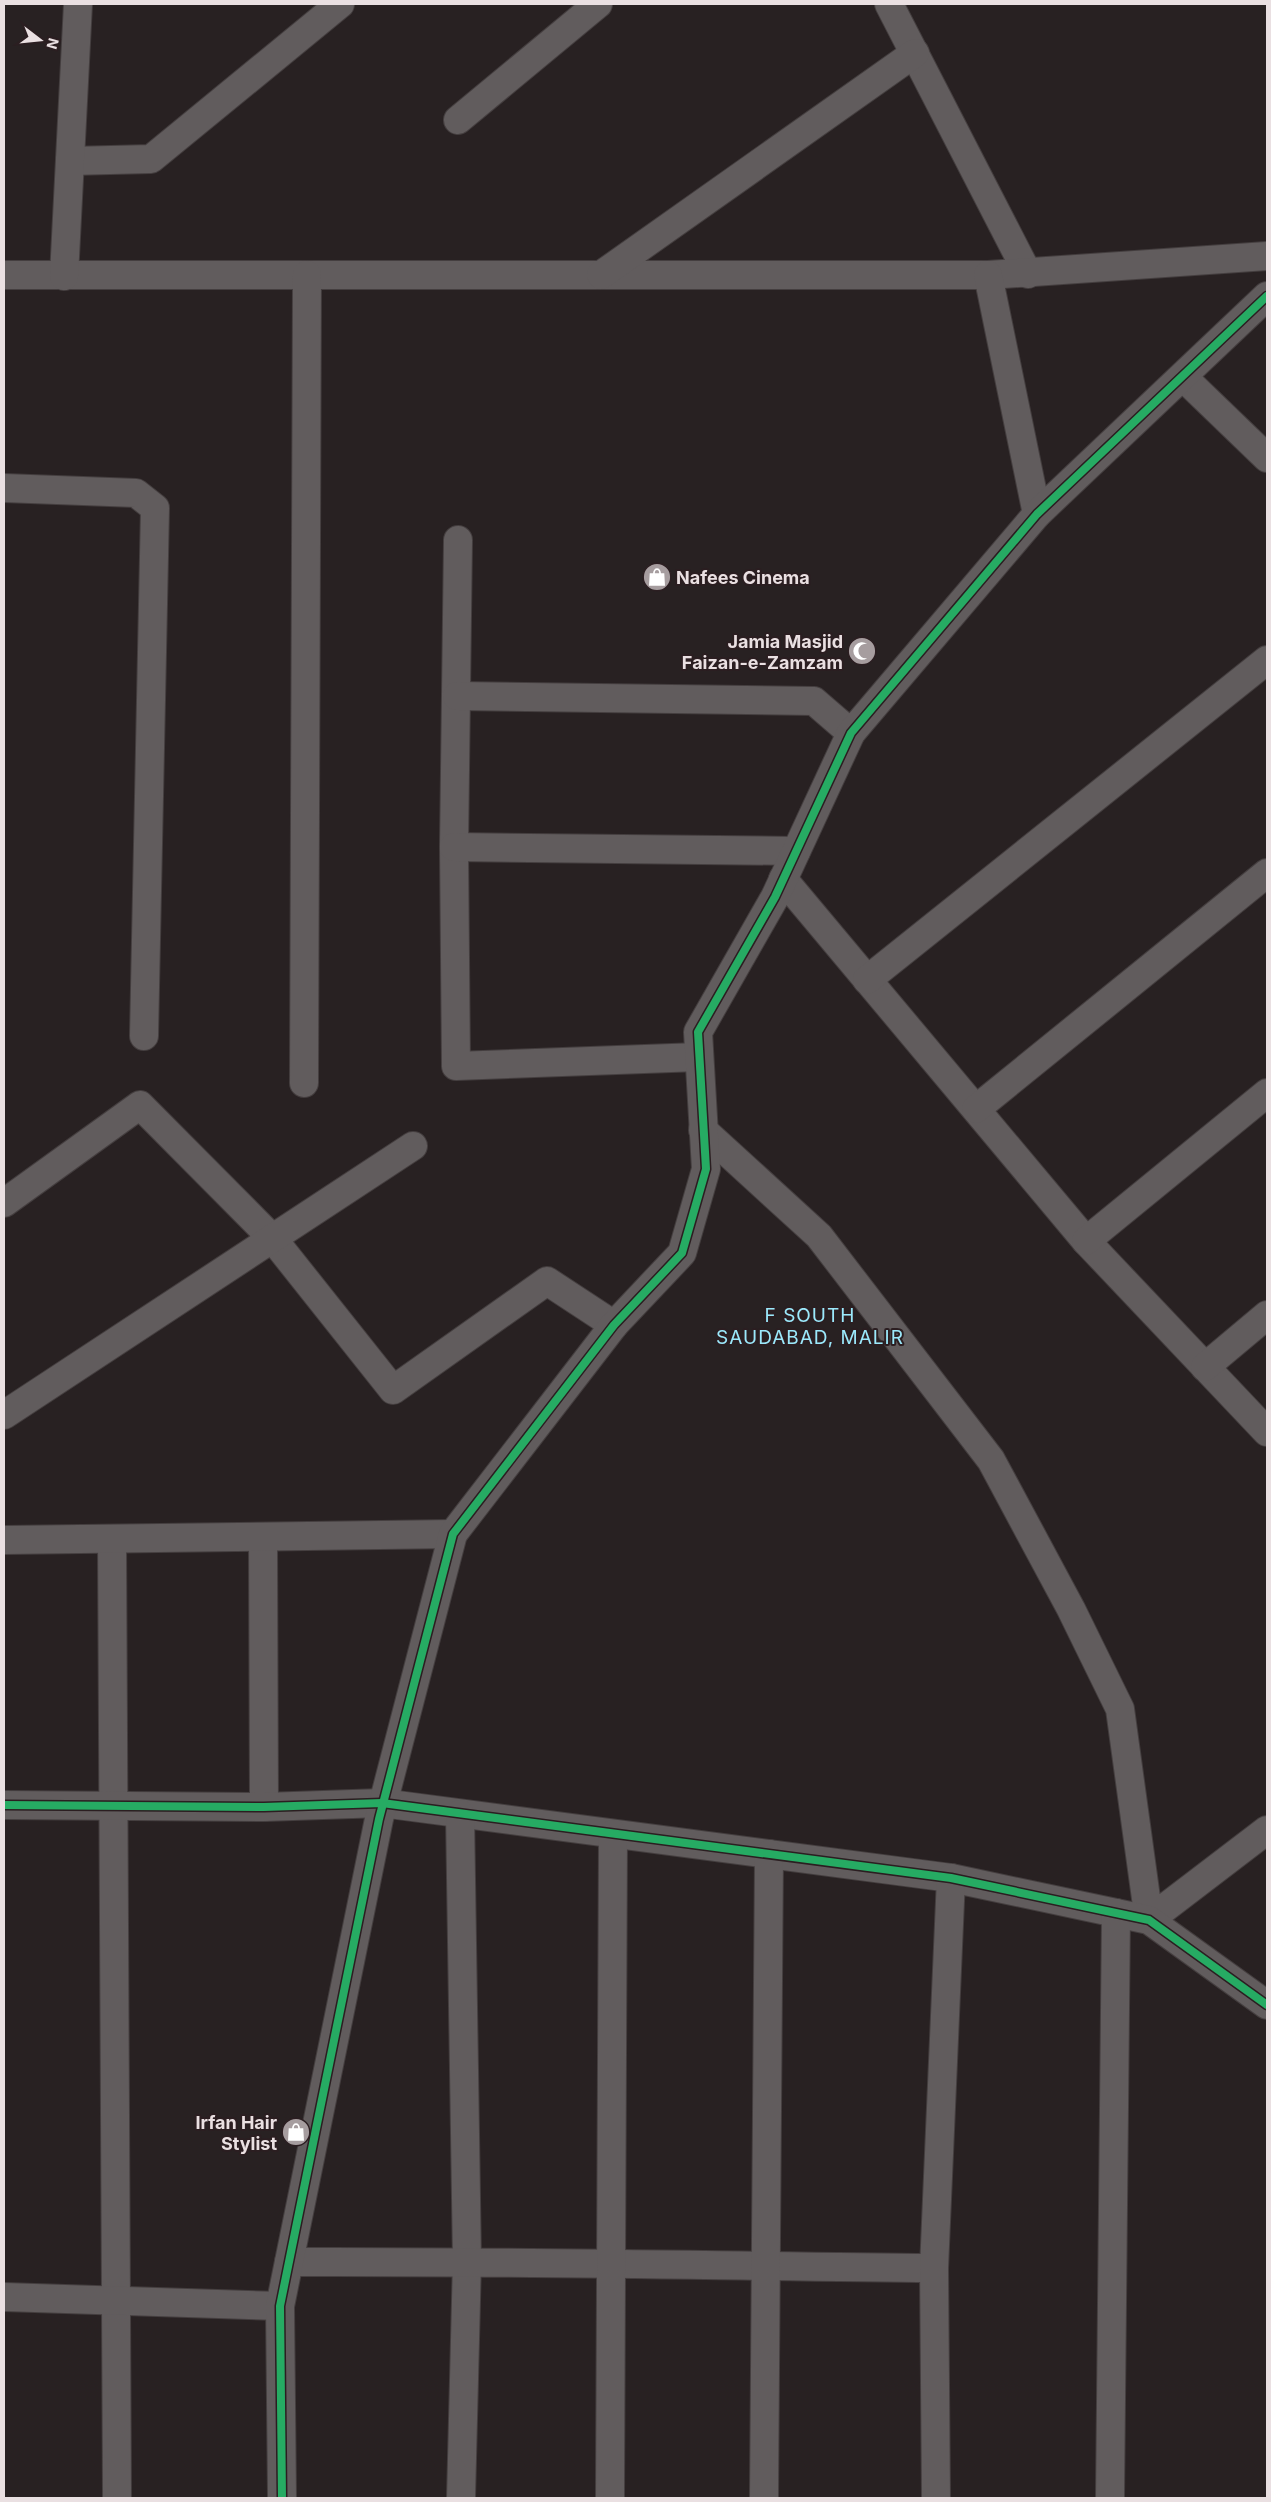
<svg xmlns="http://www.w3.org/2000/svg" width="1271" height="2502" viewBox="0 0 1271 2502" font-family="Inter,sans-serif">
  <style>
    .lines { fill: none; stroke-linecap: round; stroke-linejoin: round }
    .minor-casing { stroke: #443e3f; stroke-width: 30 }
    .minor { stroke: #615c5d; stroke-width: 28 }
    .cycleway-casing { stroke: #2b1e21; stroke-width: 11 }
    .cycleway { stroke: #26ab63; stroke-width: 8 }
    .labels { text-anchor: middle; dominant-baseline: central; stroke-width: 4; stroke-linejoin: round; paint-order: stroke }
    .poi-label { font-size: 18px; font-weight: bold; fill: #eae0e2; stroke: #2b1e21; text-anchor: end }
    .neighbourhood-label { font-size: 19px; letter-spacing: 1px; fill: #9be9fb; stroke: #2b1e21 }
  </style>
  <rect width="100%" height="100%" fill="#282122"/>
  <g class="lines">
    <defs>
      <g id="minor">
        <polyline points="889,4 1028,274"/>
        <polyline points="458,120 598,4"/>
        <polyline points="70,161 151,159 340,4"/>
        <polyline points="4,275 988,275 1267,256"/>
        <polyline points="601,275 915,53"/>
        <polyline points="988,275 1037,514"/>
        <polyline points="64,276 78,4"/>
        <polyline points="1183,377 1267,458"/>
        <polyline points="4,488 136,493 155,508 144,1036"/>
        <polyline points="458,540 454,847 456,1066 699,1057"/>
        <polyline points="457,696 814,701 851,733"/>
        <polyline points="454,847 796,851"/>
        <polyline points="783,879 1086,1241 1267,1432"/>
        <polyline points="867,980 1267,660"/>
        <polyline points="304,1083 307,275"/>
        <polyline points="976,1109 1267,873"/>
        <polyline points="703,1130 819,1236 991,1460 1071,1609 1120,1709 1149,1920 1267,1830"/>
        <polyline points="4,1203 140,1105 273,1239 393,1390 547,1281 614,1325"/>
        <polyline points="1086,1241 1267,1093"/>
        <polyline points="1205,1367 1267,1315"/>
        <polyline points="4,1415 413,1146"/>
        <polyline points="263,1537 264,1807"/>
        <polyline points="112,1539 117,2498"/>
        <polyline points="4,1540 453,1534"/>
        <polyline points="4,1805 264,1807 382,1803 951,1878 1149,1920 1267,2005"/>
        <polyline points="460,1814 467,2261 461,2498"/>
        <path d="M289,2262C504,2261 719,2266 934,2268"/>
        <polyline points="4,2297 280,2306"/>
        <polyline points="282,2498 280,2306 379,1819 453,1534 614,1325 682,1253 706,1169 698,1032 775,897 851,733 1037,514 1267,296"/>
        <polyline points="610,2498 613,1834"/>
        <polyline points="764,2498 769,1854"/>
        <polyline points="936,2498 934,2268 951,1878"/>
        <polyline points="1110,2498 1116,1913"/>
      </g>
    </defs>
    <use href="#minor" class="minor-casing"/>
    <use href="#minor" class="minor"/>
    <defs>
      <g id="cycleway">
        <polyline points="4,1805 264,1807 382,1803 951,1878 1149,1920 1267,2005"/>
        <polyline points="282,2498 280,2306 379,1819 453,1534 614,1325 682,1253 706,1169 698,1032 775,897 851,733 1037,514 1267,296"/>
      </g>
    </defs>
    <use href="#cycleway" class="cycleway-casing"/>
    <use href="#cycleway" class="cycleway"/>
  </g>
  <defs>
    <symbol id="shop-disc" viewBox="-11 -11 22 22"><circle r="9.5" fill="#a69d9f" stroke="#2b1e21"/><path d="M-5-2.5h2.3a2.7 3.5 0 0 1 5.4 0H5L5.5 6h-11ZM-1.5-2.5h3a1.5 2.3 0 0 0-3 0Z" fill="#fff"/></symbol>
    <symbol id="mosque-disc" viewBox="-11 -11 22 22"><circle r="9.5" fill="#a69d9f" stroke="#2b1e21"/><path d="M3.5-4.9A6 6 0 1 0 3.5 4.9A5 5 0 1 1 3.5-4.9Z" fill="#fff"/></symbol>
  </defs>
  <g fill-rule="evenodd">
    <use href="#shop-disc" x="641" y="561" width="32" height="32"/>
    <use href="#mosque-disc" x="846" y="635" width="32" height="32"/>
    <use href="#shop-disc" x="280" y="2116" width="32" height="32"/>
  </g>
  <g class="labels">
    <g class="poi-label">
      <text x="676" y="577" text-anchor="start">Nafees Cinema</text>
      <text x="843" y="641">Jamia Masjid<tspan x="843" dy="21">Faizan-e-Zamzam</tspan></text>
      <text x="277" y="2122">Irfan Hair<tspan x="277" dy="21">Stylist</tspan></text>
    </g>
    <g class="neighbourhood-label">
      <text x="810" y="1315">F SOUTH<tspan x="810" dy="22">SAUDABAD, MALIR</tspan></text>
    </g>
  </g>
  <rect width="1271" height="2502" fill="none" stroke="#eae0e2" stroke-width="10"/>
  <g transform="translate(40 40) rotate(106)" stroke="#2b1e21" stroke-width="4" paint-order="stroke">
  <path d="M0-4L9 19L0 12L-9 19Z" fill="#eae0e2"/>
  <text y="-8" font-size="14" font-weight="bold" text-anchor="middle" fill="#eae0e2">N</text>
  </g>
</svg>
